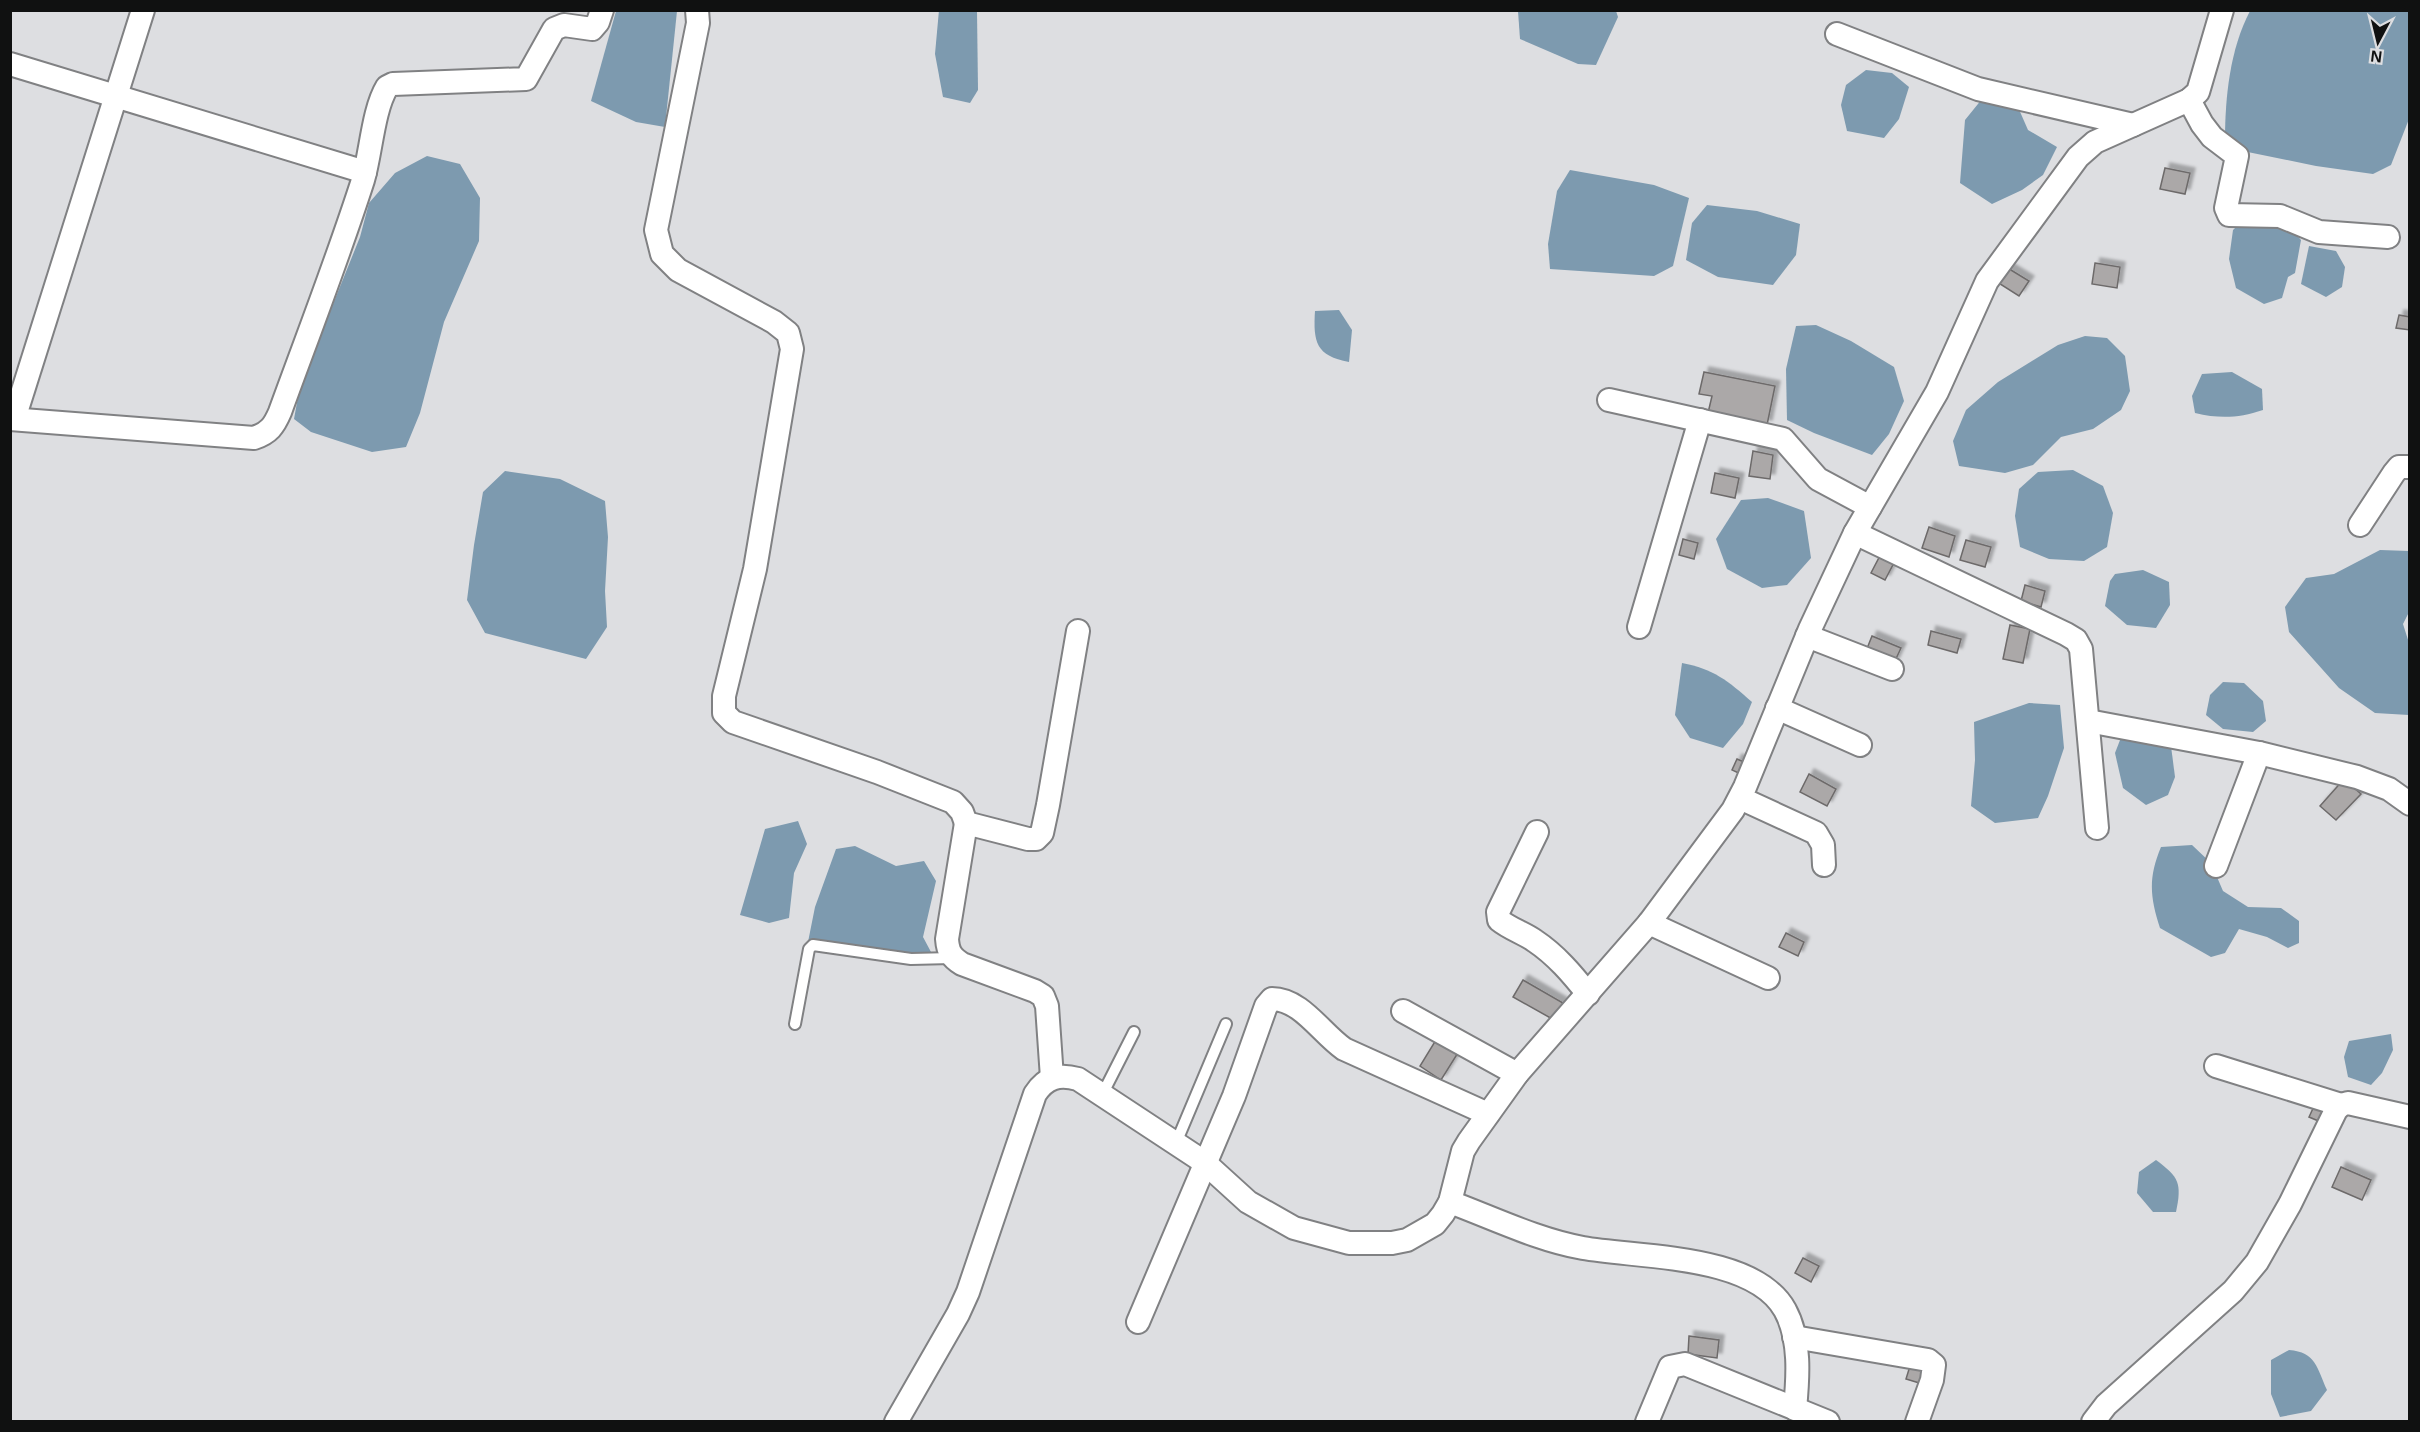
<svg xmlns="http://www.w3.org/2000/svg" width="2420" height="1432" viewBox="0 0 2420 1432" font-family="Helvetica,sans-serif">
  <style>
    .water { fill: #7d9aaf }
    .building { fill: #aba8a8; stroke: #6d6a6a; stroke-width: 1.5; filter: url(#shadow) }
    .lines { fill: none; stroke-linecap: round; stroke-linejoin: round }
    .service-casing { stroke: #808183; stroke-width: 14 }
    .minor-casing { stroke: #808183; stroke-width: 26 }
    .service { stroke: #fff; stroke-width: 10 }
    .minor { stroke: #fff; stroke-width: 22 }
  </style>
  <defs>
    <filter id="shadow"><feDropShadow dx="5" dy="-5" stdDeviation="1.5" flood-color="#0004"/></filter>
  </defs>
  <rect width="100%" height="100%" fill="#dddee1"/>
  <g class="water">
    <polygon points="939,10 977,11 978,90 970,103 943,97 935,54"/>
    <polygon points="616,11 677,11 665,127 636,122 591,101"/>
    <polygon points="1518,11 1616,11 1618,17 1596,65 1578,64 1520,39"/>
    <path d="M2250,11H2409V119L2391,165L2373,174L2316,166L2233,149L2225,140C2225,97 2230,49 2250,11Z"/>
    <polygon points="1866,70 1892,73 1909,87 1899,119 1884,138 1847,131 1841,105 1846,85"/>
    <polygon points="2014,98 2028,130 2057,147 2043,175 2022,190 1992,204 1960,183 1965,120 1982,99"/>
    <polygon points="427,156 460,164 480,198 479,241 444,322 420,413 406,447 372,452 311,432 294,419 300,386 360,237 369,203 395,173"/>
    <polygon points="1570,170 1654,185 1689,198 1673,266 1654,276 1550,269 1548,244 1557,191"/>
    <polygon points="1707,205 1757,211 1800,224 1796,255 1773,285 1718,277 1686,260 1692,223"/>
    <polygon points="2247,216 2281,217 2301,240 2295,273 2288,277 2282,298 2264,304 2236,288 2229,259 2233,230"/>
    <polygon points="2309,246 2336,251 2345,267 2342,287 2326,297 2301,284"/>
    <path d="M1339,310L1352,330L1349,362C1316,356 1313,342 1315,311Z"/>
    <polygon points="1816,325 1851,341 1894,367 1904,401 1889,434 1872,455 1814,433 1787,420 1786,369 1796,326"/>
    <polygon points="2085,336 2107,338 2125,356 2130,391 2121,410 2093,429 2061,437 2033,465 2005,473 1959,466 1953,441 1966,410 1998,382 2058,345"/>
    <path d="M2232,372L2262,389L2263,410C2239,418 2220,419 2195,413L2192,396L2202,374Z"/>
    <polygon points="2073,470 2103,486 2113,513 2107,547 2084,561 2049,559 2020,547 2015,516 2019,489 2038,472"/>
    <polygon points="505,471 560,479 605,501 608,537 605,591 607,627 586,659 485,633 467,600 474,545 483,492"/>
    <polygon points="1768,498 1804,511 1811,558 1787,585 1762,588 1727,569 1716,539 1741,500"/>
    <polygon points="2380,550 2409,551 2409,612 2403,624 2409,643 2409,715 2375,713 2339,688 2289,632 2285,607 2306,578 2334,574"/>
    <polygon points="2143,570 2169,582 2170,605 2156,628 2127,625 2105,606 2110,581 2115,574"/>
    <path d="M1682,663C1714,669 1728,681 1752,702L1743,724L1723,748L1690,738L1675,715Z"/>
    <polygon points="2223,682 2244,683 2263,701 2266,721 2253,732 2223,729 2206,715 2210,695"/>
    <polygon points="2029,703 2060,705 2064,748 2048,796 2038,818 1995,823 1971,806 1975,760 1974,722"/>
    <polygon points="2122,735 2171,746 2175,777 2168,795 2146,805 2123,788 2115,753"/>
    <polygon points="798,821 807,844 794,873 789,918 769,923 740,915 765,829"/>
    <path d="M2192,845L2211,863L2223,891L2248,907L2281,908L2299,921V943L2288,948L2267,937L2239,929L2225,953L2211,957L2160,928C2150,897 2148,878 2161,847Z"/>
    <polygon points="855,846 896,866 924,861 936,881 923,937 931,952 897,959 832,953 808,942 815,907 836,849"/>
    <polygon points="2391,1034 2393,1050 2382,1073 2371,1085 2348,1077 2344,1057 2349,1041"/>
    <path d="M2156,1160C2179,1177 2182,1183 2176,1212H2153L2137,1193L2139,1172Z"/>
    <path d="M2289,1350C2316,1352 2317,1368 2327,1390L2311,1411L2280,1417L2271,1394V1360Z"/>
  </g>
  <g class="building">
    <polygon points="2165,168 2190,173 2185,194 2160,189"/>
    <polygon points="2095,263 2120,267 2117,288 2092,284"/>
    <polygon points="2006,267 2029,281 2019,296 1997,282"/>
    <polygon points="2399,315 2410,317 2410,330 2396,328"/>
    <polygon points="1704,372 1775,386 1767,425 1708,413 1712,396 1699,394"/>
    <polygon points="1753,451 1773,455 1770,479 1749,476"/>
    <polygon points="1715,473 1739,478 1735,498 1711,493"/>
    <polygon points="1929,527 1955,536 1949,557 1922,548"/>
    <polygon points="1683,539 1698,543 1694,559 1679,555"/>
    <polygon points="1966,540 1991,547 1985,567 1960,560"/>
    <polygon points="1883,550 1897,557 1885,580 1871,573"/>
    <polygon points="2025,585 2045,591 2041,607 2021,601"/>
    <polygon points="2010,625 2030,629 2023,663 2003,659"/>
    <polygon points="1931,631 1961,639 1957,653 1928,645"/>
    <polygon points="1872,636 1901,648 1894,663 1866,651"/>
    <polygon points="1737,759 1751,765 1747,777 1732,770"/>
    <polygon points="1809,774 1836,789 1827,806 1800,792"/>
    <polygon points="2344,779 2361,794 2336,820 2320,806"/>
    <polygon points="1786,933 1804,942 1798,956 1779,947"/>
    <polygon points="1523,980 1563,1003 1554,1020 1513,997"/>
    <polygon points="1439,1035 1461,1048 1441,1080 1420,1066"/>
    <polygon points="2316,1102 2335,1111 2328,1125 2309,1117"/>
    <polygon points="2341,1167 2371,1180 2362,1200 2332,1187"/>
    <polygon points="1803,1258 1819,1266 1811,1282 1795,1273"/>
    <polygon points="1689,1336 1719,1340 1717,1358 1688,1354"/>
    <polygon points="1910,1366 1930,1372 1926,1385 1906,1379"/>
  </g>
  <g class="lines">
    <defs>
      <g id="service">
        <polyline points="795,1024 809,949 813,945 911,959 952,958"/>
        <polyline points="1102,1095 1134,1032"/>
        <polyline points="1176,1143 1226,1024"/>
      </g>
      <g id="minor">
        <polyline points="697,10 698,23 656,230 662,254 678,270 774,322 788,333 792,349 755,569 724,696 724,713 733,722 877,772 953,802 962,812 966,823 1028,839 1036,839 1042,833 1048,805 1078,631"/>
        <polyline points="1837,34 1978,89 2133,125"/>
        <polyline points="10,64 365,172"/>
        <polyline points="2189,100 2202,124 2212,137 2237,156 2226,208 2229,215 2280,216 2319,232 2388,237"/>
        <polyline points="1609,400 1783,439 1818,479 1870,507"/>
        <path d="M10,419L254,438C269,433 274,426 280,412C308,335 338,258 363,180C371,153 373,110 387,87L393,84L526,79L554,29L564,25L592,29L598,22L602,10"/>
        <polyline points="14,419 143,10"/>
        <polyline points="2360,525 2394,473 2399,467 2410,467"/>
        <polyline points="1855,533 2066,634 2076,640 2081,649 2097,828"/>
        <polyline points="1639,627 1700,420"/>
        <polyline points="1807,636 1892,669"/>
        <polyline points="1777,708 1860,745"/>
        <polyline points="2088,721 2259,753 2357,777 2389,789 2410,804"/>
        <polyline points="1740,798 1816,833 1823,845 1824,865"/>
        <path d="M966,823L947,939C948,952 951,957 962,964L1035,991L1043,996L1047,1006L1052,1078"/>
        <path d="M1537,832L1498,912L1499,920C1510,929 1524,933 1535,941C1556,955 1572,974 1588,994"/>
        <polyline points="2216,866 2259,753"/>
        <polyline points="1649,923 1768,978"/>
        <polyline points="1403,1011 1517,1074"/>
        <polyline points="2216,1066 2341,1105"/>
        <path d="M1450,1202C1493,1218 1538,1240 1583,1248C1640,1258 1754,1254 1785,1310C1801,1339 1798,1378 1795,1409"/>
        <path d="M1138,1322L1234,1096L1266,1006L1272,999C1301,999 1321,1033 1344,1049L1488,1114"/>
        <polyline points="1794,1337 1928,1360 1934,1365 1932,1380 1917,1422"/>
        <path d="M896,1422L958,1314L968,1292L1035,1094C1046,1077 1059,1074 1078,1079L1204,1162L1248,1202L1294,1228L1349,1243H1392L1407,1240L1435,1224L1443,1214L1450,1202L1463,1151L1469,1141L1517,1074L1649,923L1733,810L1745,787L1810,629L1855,533L1937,392L1987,281L2078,157L2095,142L2189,100L2198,92L2222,10"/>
        <polyline points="1647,1422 1670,1367 1685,1364 1828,1422"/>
        <polyline points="2093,1422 2106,1405 2233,1291 2257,1262 2290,1204 2336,1110 2341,1105 2348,1103 2410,1117"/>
      </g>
    </defs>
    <use href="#service" class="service-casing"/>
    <use href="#minor" class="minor-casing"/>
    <use href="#service" class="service"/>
    <use href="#minor" class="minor"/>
  </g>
  <rect width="2420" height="1432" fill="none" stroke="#101111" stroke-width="24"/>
  <g transform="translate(2378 42) rotate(187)" stroke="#dddee1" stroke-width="4.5" paint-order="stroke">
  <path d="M0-4.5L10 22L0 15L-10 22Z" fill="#101111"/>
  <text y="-9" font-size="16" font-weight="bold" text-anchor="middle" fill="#101111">N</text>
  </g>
</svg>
